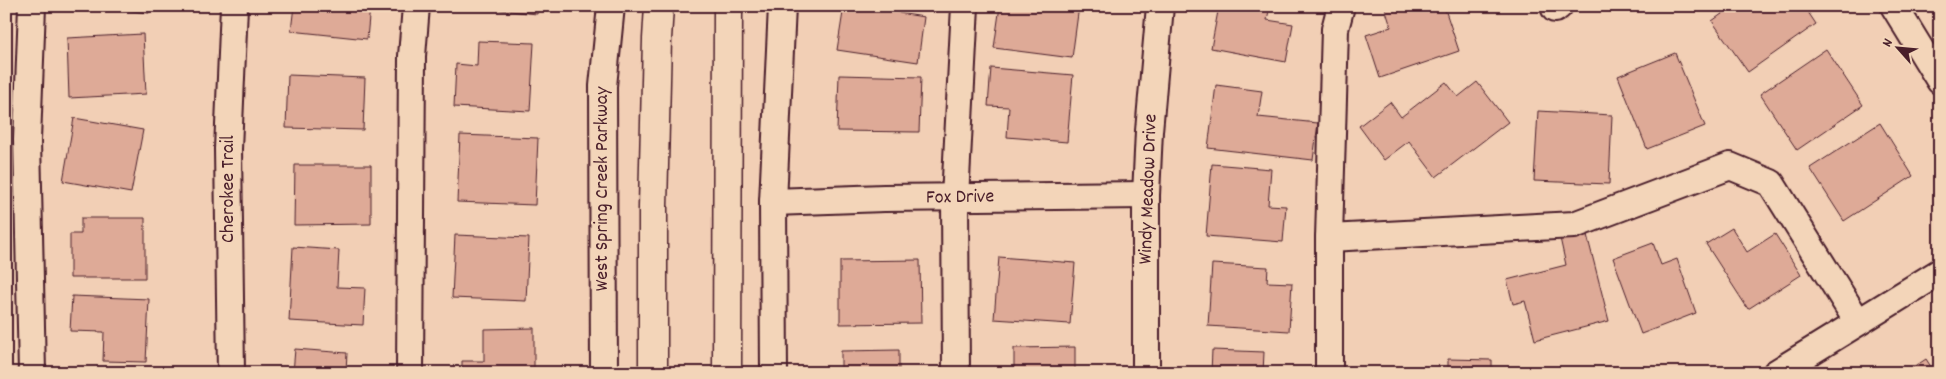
<svg xmlns="http://www.w3.org/2000/svg" width="1946" height="379" viewBox="0 0 1946 379" font-family="Dekko,sans-serif">
  <style>
    .building { fill: #deaa97; stroke: #4a1f2b }
    .lines { fill: none; stroke-linecap: round; stroke-linejoin: round }
    .minor-casing { stroke: #4a1f2b; stroke-width: 30 }
    .major-casing { stroke: #4a1f2b; stroke-width: 31 }
    .minor { stroke: #f3d5b9; stroke-width: 26 }
    .major { stroke: #f3d5b9; stroke-width: 28 }
    .labels { text-anchor: middle; dominant-baseline: central; stroke-width: 4; stroke-linejoin: round; paint-order: stroke }
    .street-label { font-size: 20px; fill: #4a1f2b; stroke: #f3d5b9 }
  </style>
  <rect width="100%" height="100%" fill="#f2cfb5"/>
  <filter id="ink" filterUnits="userSpaceOnUse"><feTurbulence type="fractalNoise" baseFrequency=".02" numOctaves="2"/><feDisplacementMap in="SourceGraphic" scale="10" xChannelSelector="R" yChannelSelector="G"/><feConvolveMatrix kernelMatrix="1 2 1 2 8 2 1 2 1" color-interpolation-filters="sRGB"/></filter>
  <g filter="url(#ink)">
    <g class="building">
      <polygon points="88,6 150,6 149,13"/>
      <polygon points="294,6 370,6 367,39 291,31"/>
      <polygon points="465,6 538,6 537,14"/>
      <polygon points="844,6 900,6 899,13 924,17 918,62 837,50"/>
      <polygon points="1000,6 1079,6 1072,58 994,48"/>
      <polygon points="1219,6 1270,6 1267,20 1293,24 1286,62 1211,48"/>
      <polygon points="1390,6 1444,6 1459,51 1380,78 1366,35 1391,27 1385,8"/>
      <polygon points="1733,6 1804,6 1816,24 1748,72 1712,21"/>
      <polygon points="143,34 146,94 69,98 67,38"/>
      <polygon points="478,41 534,43 530,111 454,107 456,64 477,66"/>
      <polygon points="1826,49 1863,105 1797,150 1760,94"/>
      <polygon points="1675,53 1705,126 1647,149 1618,76"/>
      <polygon points="991,68 1073,75 1067,142 1007,137 1009,107 988,106"/>
      <polygon points="288,75 365,78 363,130 286,128"/>
      <polygon points="839,75 921,77 919,132 837,131"/>
      <polygon points="1446,82 1458,97 1477,82 1508,122 1436,177 1409,141 1384,160 1359,126 1390,102 1401,117"/>
      <polygon points="1216,85 1262,91 1258,117 1318,123 1313,160 1208,148"/>
      <polygon points="1538,111 1612,115 1609,184 1534,181"/>
      <polygon points="74,118 143,130 131,193 63,181"/>
      <polygon points="1880,123 1913,176 1844,221 1810,168"/>
      <polygon points="460,135 538,138 535,205 457,202"/>
      <polygon points="1212,164 1271,169 1268,205 1286,206 1283,242 1206,236"/>
      <polygon points="295,165 371,165 371,224 294,225"/>
      <polygon points="81,218 145,218 145,278 70,278 70,234 81,234"/>
      <polygon points="1732,228 1747,252 1775,234 1801,275 1748,309 1706,244"/>
      <polygon points="1586,231 1609,321 1535,340 1525,301 1513,304 1507,280 1566,265 1560,238"/>
      <polygon points="455,235 529,238 526,301 452,298"/>
      <polygon points="1653,243 1661,265 1677,259 1696,313 1641,334 1613,258"/>
      <polygon points="293,247 339,250 337,287 365,288 363,325 289,321"/>
      <polygon points="999,257 1075,263 1070,324 994,319"/>
      <polygon points="920,260 921,323 840,324 840,261"/>
      <polygon points="1212,264 1268,267 1267,282 1292,283 1289,331 1208,326"/>
      <polygon points="72,296 149,299 146,362 103,361 104,332 70,331"/>
      <polygon points="534,328 534,373 462,373 462,361 484,361 484,329"/>
      <polygon points="1075,347 1075,373 994,373 994,368 1014,368 1014,348"/>
      <polygon points="295,349 347,353 346,371 360,373 293,373"/>
      <polygon points="899,350 899,373 841,373 841,351"/>
      <polygon points="1212,350 1264,352 1263,373 1211,373"/>
      <polygon points="1448,359 1492,360 1492,373 1448,373"/>
      <polygon points="1926,359 1935,373 1905,373"/>
    </g>
    <g class="lines">
      <defs>
        <g id="minor">
          <polyline points="1894,6 1940,81"/>
          <polyline points="1555,9 1559,6"/>
          <polyline points="773,202 884,198 1146,195"/>
          <polyline points="1329,238 1574,225 1730,166 1771,183 1858,322"/>
          <polyline points="32,373 27,140 32,6"/>
          <polyline points="231,373 228,149 234,6"/>
          <polyline points="410,373 412,56 416,6"/>
          <polyline points="604,373 603,86 611,6"/>
          <polyline points="774,373 773,202 782,6"/>
          <polyline points="956,373 955,198 965,6"/>
          <polyline points="1146,373 1146,195 1149,131 1160,6"/>
          <polyline points="1329,373 1329,238 1335,29 1341,6"/>
          <polyline points="1776,373 1940,272"/>
        </g>
        <g id="major">
          <polyline points="653,373 653,207 657,39 659,6"/>
          <polyline points="727,373 728,6"/>
        </g>
      </defs>
      <use href="#minor" class="minor-casing"/>
      <use href="#major" class="major-casing"/>
      <use href="#minor" class="minor"/>
      <use href="#major" class="major"/>
    </g>
  </g>
  <g class="labels">
    <g class="street-label">
      <text transform="translate(229 189) rotate(-90)">Cherokee Trail</text>
      <text transform="translate(603 189) rotate(-90)">West Spring Creek Parkway</text>
      <text transform="translate(1149 189) rotate(-88)">Windy Meadow Drive</text>
      <text transform="translate(960 198) rotate(-1)">Fox Drive</text>
    </g>
  </g>
  <rect width="1946" height="379" fill="none" stroke="#f3d5b9" stroke-width="25"/>
  <rect x="12" y="12" width="1921" height="354" fill="none" stroke="#4a1f2b" stroke-width="2" filter="url(#ink)"/>
  <g transform="translate(1898 48) rotate(297)" stroke="#f3d5b9" stroke-width="4" paint-order="stroke">
  <path d="M0-4L9 19L0 12L-9 19Z" fill="#4a1f2b"/>
  <text y="-8" font-size="14" font-weight="bold" text-anchor="middle" fill="#4a1f2b">N</text>
  </g>
</svg>
